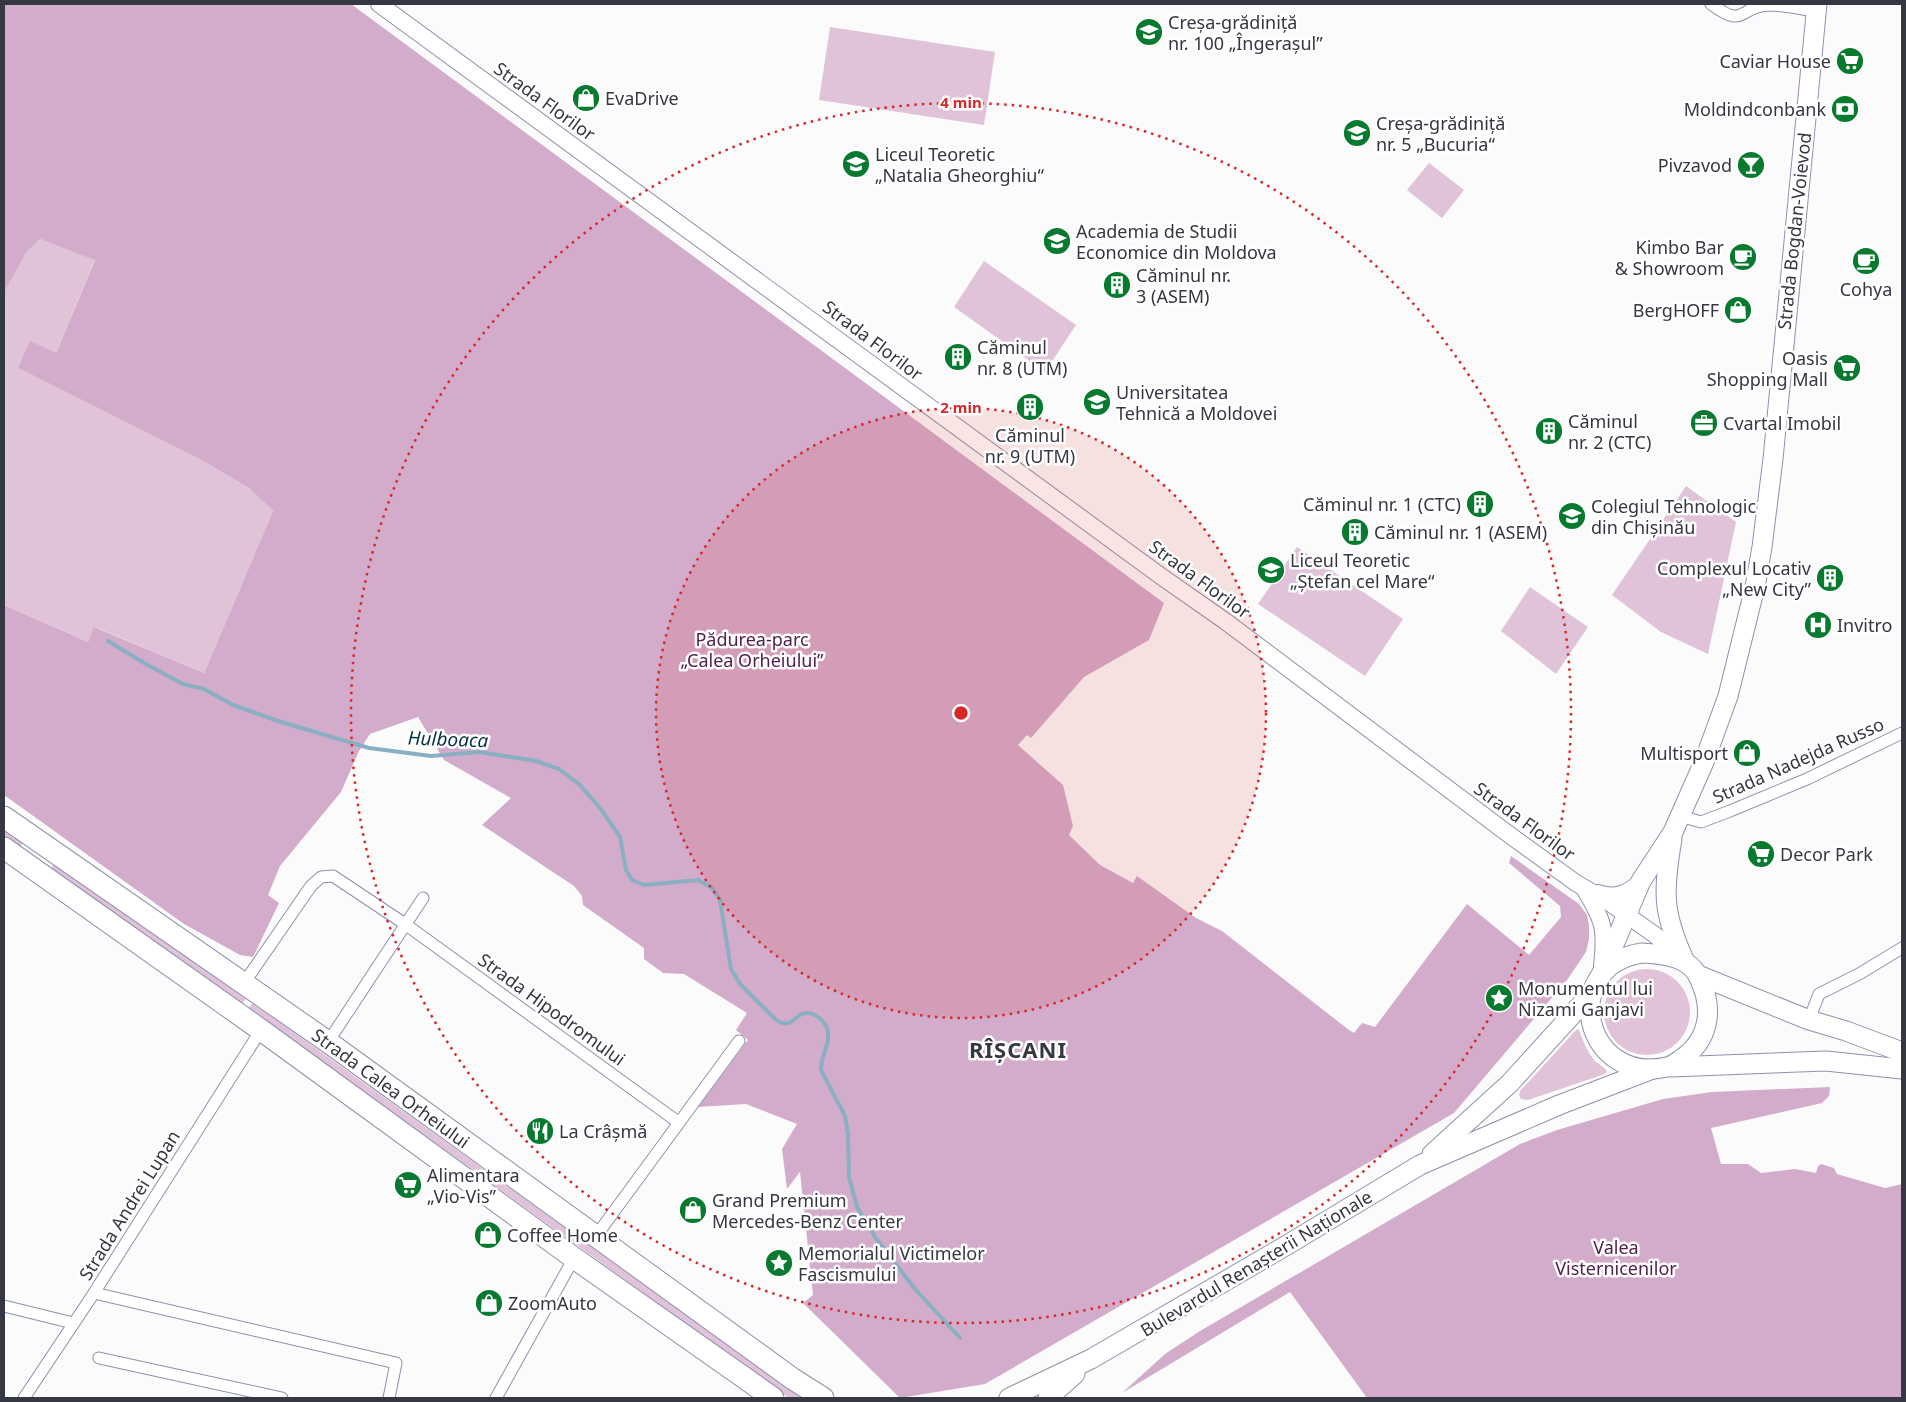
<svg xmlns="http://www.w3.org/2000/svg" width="1906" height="1402" viewBox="0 0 1906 1402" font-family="'Noto Sans',sans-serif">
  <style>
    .green { fill: #e0c2d9 }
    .forest { fill: #d3accb }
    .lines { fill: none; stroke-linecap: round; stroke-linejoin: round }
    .stream { stroke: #8aafc3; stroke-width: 4 }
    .street-casing { stroke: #8e91ac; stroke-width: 13 }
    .secondary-casing { stroke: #8e91ac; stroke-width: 18 }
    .primary-casing { stroke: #8e91ac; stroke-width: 21 }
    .highway-casing { stroke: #8e91ac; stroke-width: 23 }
    .street { stroke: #fff; stroke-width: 11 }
    .secondary { stroke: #fff; stroke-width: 16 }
    .primary { stroke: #fff; stroke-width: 19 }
    .highway { stroke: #fff; stroke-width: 21 }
    .ring { fill: none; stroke: #d62828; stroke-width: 2.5; stroke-dasharray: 2.5 5 }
    .labels { text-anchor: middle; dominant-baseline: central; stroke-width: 5; stroke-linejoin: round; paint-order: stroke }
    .poi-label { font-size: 18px; fill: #353742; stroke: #fff; text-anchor: start }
    .street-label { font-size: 18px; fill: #353742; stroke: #fff }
    .park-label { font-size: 18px; fill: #53224b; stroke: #fff }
    .water-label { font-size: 19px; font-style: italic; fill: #053444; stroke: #fff }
    .district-label { font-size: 22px; font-weight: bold; letter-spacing: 1px; fill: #353742; stroke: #fff }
    .centre { fill: #d62828; stroke: #fff; stroke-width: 2.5 }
    .ring-label { font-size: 15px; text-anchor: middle; font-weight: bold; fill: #d62828; stroke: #fff; stroke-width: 5; stroke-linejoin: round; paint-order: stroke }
  </style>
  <rect width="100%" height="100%" fill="#fbfbfb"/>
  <g class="green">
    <polygon points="830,27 995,52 984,125 819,100"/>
    <polygon points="1429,163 1464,190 1442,218 1407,190"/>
    <polygon points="40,239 95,259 56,353 18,368 203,461 249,488 273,511 204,673 95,627 88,642 4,605 4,293 26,253"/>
    <polygon points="984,261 1076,325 1045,372 954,307"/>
    <polygon points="1686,486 1736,522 1708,654 1661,632 1612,595"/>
    <polygon points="1297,547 1403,619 1365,676 1258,604"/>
    <polygon points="1530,587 1588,627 1556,674 1501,631"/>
    <polygon points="4,830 23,843 18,849 4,838"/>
    <polygon points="54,864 246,999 242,1004 51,868"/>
    <circle cx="1647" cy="1012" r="43"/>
    <polygon points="253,1003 801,1398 789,1398 248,1008"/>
    <path d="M1577,1029L1579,1030C1583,1041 1587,1051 1594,1060C1598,1064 1603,1066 1607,1071L1605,1074L1528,1100L1521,1099L1519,1095L1520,1091Z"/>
  </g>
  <g class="forest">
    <polygon points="4,4 351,4 1164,603 1149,640 1084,677 1031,738 1027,735 1018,745 1063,785 1073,826 1069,835 1100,865 1133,883 1137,876 1196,918 1222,931 1349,1030 1354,1033 1362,1023 1375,1027 1467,904 1529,955 1561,917 1560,906 1509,863 1511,856 1579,904 1587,915 1589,926 1589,939 1586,952 1567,980 1454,1113 985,1384 900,1398 803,1303 813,1295 800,1172 787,1189 782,1149 797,1124 746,1104 698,1107 748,1040 736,1030 747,1013 684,974 663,973 644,959 644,948 583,905 582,896 574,886 482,825 511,798 444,760 418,717 370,734 359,751 341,792 280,866 268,895 279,903 253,957 240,955 184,924 4,795 4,605 88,642 94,627 204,673 273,511 249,488 203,461 18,368 30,341 56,353 95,260 40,239 26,253 4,293"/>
    <polygon points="1830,1087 1829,1096 1822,1103 1711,1128 1721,1164 1748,1164 1761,1173 1795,1169 1816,1173 1818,1166 1821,1164 1834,1168 1837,1174 1885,1188 1902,1184 1902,1398 1367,1398 1290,1292 1122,1393 1165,1354 1200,1331 1520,1144 1557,1130 1663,1099 1712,1092"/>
  </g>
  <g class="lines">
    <path class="stream" d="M108,641L144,663L183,684L204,689L233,705L278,721L369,748L431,756L479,752L536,761L559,769L579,784L600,808L620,837L626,870L632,880L644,885L698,880L712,888L720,900L731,969L740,984L775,1019C779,1022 784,1025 789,1023C794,1021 797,1016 802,1014C812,1010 823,1019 827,1028C832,1044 820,1055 821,1070L845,1116L848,1134L849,1177L857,1207L875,1237L915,1289L960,1338"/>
    <defs>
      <g id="street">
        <path d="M1711,4C1746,30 1738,6 1769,5C1784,5 1801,9 1816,11"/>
        <polyline points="1680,816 1701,822 1730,811 1807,779 1902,733"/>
        <polyline points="244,983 311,886 321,877 333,876 405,924 678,1122"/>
        <polyline points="1809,1020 1819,994 1859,974 1902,948"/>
        <polyline points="328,1042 423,898"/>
        <polyline points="596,1236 739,1041"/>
        <polyline points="94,1293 396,1363 389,1398"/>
        <polyline points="4,1306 73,1323"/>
        <polyline points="99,1358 282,1398"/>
        <polyline points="24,1398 94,1293 261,1030"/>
        <polyline points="496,1398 574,1258"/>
      </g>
      <g id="secondary">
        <polyline points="379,4 1162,577 1225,621 1511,836 1576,883 1607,901 1655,935 1683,960"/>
        <path d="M1585,890C1604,921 1606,929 1602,966"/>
        <path d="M1598,893C1615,899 1628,894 1641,881"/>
      </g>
      <g id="primary">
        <path d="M1672,839C1663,892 1662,912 1685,962"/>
        <path d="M1642,953C1656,954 1675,955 1686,963C1693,967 1697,973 1700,980C1714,1010 1709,1041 1680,1060C1676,1063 1672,1066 1667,1067C1584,1086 1557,966 1642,953Z"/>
        <polyline points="1601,975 1641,881 1673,832 1704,762 1728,696 1755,587 1762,547 1773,459 1817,4"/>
        <polyline points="1698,975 1809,1020 1846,1031 1902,1052"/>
        <polyline points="1671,1067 1826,1061 1902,1069"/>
        <polyline points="1432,1154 1510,1083 1591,994"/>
        <polyline points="1009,1398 1091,1359 1282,1248 1420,1165 1559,1105 1653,1069"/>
        <polyline points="1048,1398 1075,1374"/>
      </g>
      <g id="highway">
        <polyline points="4,817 328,1042 793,1379 823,1398"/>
        <polyline points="4,848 261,1030 574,1258 773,1398"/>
      </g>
    </defs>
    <use href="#street" class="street-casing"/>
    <use href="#secondary" class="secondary-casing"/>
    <use href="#primary" class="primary-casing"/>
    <use href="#highway" class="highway-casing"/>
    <use href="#street" class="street"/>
    <use href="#secondary" class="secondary"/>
    <use href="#primary" class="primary"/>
    <use href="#highway" class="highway"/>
  </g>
  <circle cx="961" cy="713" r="305" fill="#d62828" fill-opacity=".12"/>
  <g class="ring">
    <circle cx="961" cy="713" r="305"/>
    <circle cx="961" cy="713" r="610"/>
  </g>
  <defs>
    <symbol id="school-disc" viewBox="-11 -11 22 22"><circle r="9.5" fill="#087a2f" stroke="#fff"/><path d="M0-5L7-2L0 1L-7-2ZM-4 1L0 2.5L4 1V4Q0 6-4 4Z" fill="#fff"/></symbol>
    <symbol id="supermarket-disc" viewBox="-11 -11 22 22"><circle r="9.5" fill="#087a2f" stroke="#fff"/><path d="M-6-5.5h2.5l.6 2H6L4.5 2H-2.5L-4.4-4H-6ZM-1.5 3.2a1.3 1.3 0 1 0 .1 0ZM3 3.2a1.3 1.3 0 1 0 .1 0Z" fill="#fff"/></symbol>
    <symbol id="shop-disc" viewBox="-11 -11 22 22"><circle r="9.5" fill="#087a2f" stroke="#fff"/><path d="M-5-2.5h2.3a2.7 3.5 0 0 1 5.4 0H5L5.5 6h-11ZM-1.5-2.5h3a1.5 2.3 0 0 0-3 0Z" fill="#fff"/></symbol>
    <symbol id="bank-disc" viewBox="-11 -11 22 22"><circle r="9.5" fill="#087a2f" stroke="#fff"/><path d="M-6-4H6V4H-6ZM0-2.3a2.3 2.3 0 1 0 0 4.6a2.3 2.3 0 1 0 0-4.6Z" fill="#fff"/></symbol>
    <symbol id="bar-disc" viewBox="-11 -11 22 22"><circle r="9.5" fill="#087a2f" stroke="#fff"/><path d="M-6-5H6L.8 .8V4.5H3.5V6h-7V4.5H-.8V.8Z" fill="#fff"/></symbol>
    <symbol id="university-disc" viewBox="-11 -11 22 22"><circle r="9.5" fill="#087a2f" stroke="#fff"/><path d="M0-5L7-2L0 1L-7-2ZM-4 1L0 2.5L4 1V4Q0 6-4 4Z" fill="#fff"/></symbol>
    <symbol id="cafe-disc" viewBox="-11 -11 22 22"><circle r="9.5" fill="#087a2f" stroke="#fff"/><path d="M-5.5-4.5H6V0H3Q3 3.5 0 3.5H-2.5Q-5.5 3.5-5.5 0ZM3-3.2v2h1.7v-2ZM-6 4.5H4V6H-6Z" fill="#fff"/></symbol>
    <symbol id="building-disc" viewBox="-11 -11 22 22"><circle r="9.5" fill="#087a2f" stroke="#fff"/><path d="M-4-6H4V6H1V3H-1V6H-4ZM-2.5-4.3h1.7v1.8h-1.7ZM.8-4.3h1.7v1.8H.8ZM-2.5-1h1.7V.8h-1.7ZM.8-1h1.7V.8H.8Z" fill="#fff"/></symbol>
    <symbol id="office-disc" viewBox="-11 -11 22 22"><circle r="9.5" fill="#087a2f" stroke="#fff"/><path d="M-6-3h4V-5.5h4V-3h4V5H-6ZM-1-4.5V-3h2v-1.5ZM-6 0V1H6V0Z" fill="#fff"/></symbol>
    <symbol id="hospital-disc" viewBox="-11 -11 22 22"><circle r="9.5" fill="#087a2f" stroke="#fff"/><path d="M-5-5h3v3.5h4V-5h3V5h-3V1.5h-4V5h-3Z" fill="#fff"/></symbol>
    <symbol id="sight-disc" viewBox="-11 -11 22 22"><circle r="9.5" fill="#087a2f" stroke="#fff"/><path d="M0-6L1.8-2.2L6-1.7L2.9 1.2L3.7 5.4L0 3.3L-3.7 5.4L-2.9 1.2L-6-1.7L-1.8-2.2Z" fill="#fff"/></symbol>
    <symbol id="restaurant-disc" viewBox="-11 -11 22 22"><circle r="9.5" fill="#087a2f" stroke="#fff"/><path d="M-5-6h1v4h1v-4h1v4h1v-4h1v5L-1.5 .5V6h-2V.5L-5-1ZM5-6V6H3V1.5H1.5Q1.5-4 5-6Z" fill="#fff"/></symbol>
  </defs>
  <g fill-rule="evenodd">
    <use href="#school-disc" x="1133" y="16" width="32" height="32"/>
    <use href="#supermarket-disc" x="1834" y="45" width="32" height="32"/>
    <use href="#shop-disc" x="570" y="82" width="32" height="32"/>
    <use href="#bank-disc" x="1829" y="93" width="32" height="32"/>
    <use href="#school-disc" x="1341" y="117" width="32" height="32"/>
    <use href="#school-disc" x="840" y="148" width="32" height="32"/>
    <use href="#bar-disc" x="1735" y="149" width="32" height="32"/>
    <use href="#university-disc" x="1041" y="225" width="32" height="32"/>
    <use href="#cafe-disc" x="1727" y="241" width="32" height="32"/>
    <use href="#cafe-disc" x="1850" y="245" width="32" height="32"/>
    <use href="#building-disc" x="1101" y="269" width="32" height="32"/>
    <use href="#shop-disc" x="1722" y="294" width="32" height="32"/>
    <use href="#building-disc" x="942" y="341" width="32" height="32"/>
    <use href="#supermarket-disc" x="1831" y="352" width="32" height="32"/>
    <use href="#university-disc" x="1081" y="386" width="32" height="32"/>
    <use href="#building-disc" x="1014" y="391" width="32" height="32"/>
    <use href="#office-disc" x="1688" y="407" width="32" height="32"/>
    <use href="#building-disc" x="1533" y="415" width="32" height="32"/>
    <use href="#building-disc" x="1464" y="488" width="32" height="32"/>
    <use href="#university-disc" x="1556" y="500" width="32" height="32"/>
    <use href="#building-disc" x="1339" y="516" width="32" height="32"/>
    <use href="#school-disc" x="1255" y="554" width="32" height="32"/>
    <use href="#building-disc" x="1814" y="562" width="32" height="32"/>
    <use href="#hospital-disc" x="1802" y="609" width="32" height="32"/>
    <use href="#shop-disc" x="1731" y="737" width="32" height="32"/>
    <use href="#supermarket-disc" x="1745" y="838" width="32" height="32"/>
    <use href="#sight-disc" x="1483" y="982" width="32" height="32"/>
    <use href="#restaurant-disc" x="524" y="1115" width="32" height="32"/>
    <use href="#supermarket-disc" x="392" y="1169" width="32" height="32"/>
    <use href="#shop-disc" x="677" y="1194" width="32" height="32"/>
    <use href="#shop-disc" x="472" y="1219" width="32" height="32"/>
    <use href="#sight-disc" x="763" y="1247" width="32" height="32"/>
    <use href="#shop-disc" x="473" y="1287" width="32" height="32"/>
  </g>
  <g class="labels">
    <g class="poi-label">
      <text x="1168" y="22">Creșa-grădiniță<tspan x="1168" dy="21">nr. 100 „Îngerașul”</tspan></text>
      <text x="1831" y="61" text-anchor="end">Caviar House</text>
      <text x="605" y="98">EvaDrive</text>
      <text x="1826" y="109" text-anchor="end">Moldindconbank</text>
      <text x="1376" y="123">Creșa-grădiniță<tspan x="1376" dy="21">nr. 5 „Bucuria“</tspan></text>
      <text x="875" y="154">Liceul Teoretic<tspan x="875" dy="21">„Natalia Gheorghiu“</tspan></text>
      <text x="1732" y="165" text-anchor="end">Pivzavod</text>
      <text x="1076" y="231">Academia de Studii<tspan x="1076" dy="21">Economice din Moldova</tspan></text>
      <text x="1724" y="247" text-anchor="end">Kimbo Bar<tspan x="1724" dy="21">&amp; Showroom</tspan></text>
      <text x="1136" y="275">Căminul nr.<tspan x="1136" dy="21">3 (ASEM)</tspan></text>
      <text x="1866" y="289" text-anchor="middle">Cohya</text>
      <text x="1719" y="310" text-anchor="end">BergHOFF</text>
      <text x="977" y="347">Căminul<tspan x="977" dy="21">nr. 8 (UTM)</tspan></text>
      <text x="1828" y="358" text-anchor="end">Oasis<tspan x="1828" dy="21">Shopping Mall</tspan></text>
      <text x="1116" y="392">Universitatea<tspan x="1116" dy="21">Tehnică a Moldovei</tspan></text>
      <text x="1568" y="421">Căminul<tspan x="1568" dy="21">nr. 2 (CTC)</tspan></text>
      <text x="1723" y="423">Cvartal Imobil</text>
      <text x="1030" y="435" text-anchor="middle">Căminul<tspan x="1030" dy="21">nr. 9 (UTM)</tspan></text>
      <text x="1461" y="504" text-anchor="end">Căminul nr. 1 (CTC)</text>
      <text x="1591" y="506">Colegiul Tehnologic<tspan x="1591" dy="21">din Chișinău</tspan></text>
      <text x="1374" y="532">Căminul nr. 1 (ASEM)</text>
      <text x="1290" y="560">Liceul Teoretic<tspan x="1290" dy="21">„Ștefan cel Mare“</tspan></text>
      <text x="1811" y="568" text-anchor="end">Complexul Locativ<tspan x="1811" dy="21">„New City”</tspan></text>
      <text x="1837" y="625">Invitro</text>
      <text x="1728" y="753" text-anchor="end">Multisport</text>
      <text x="1780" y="854">Decor Park</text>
      <text x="1518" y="988">Monumentul lui<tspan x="1518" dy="21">Nizami Ganjavi</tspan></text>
      <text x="559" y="1131">La Crâșmă</text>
      <text x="427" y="1175">Alimentara<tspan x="427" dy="21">„Vio-Vis”</tspan></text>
      <text x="712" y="1200">Grand Premium<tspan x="712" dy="21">Mercedes-Benz Center</tspan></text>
      <text x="507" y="1235">Coffee Home</text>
      <text x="798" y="1253">Memorialul Victimelor<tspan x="798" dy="21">Fascismului</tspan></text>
      <text x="508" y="1303">ZoomAuto</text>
    </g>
    <g class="street-label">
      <text transform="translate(545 101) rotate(36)">Strada Florilor</text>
      <text transform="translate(1794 231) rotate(-84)">Strada Bogdan-Voievod</text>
      <text transform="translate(873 340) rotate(37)">Strada Florilor</text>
      <text transform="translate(1200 579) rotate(36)">Strada Florilor</text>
      <text transform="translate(1798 760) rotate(-24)">Strada Nadejda Russo</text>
      <text transform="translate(1525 821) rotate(36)">Strada Florilor</text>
      <text transform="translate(552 1009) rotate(36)">Strada Hipodromului</text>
      <text transform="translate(391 1088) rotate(36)">Strada Calea Orheiului</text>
      <text transform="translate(129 1205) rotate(-58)">Strada Andrei Lupan</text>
      <text transform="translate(1256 1263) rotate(-31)">Bulevardul Renașterii Naționale</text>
    </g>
    <g class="park-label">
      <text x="752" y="639">Pădurea-parc<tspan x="752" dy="21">„Calea Orheiului”</tspan></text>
      <text x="1616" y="1247">Valea<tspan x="1616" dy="21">Visternicenilor</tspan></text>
    </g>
    <g class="water-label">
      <text transform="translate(448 739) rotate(2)">Hulboaca</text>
    </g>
    <g class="district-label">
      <text x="1018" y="1049">RÎȘCANI</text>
    </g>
  </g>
  <circle cx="961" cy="713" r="8" class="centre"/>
  <g class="ring-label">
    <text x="961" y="108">4 min</text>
    <text x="961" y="413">2 min</text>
  </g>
  <rect width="1906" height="1402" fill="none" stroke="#353742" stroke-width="10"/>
</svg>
